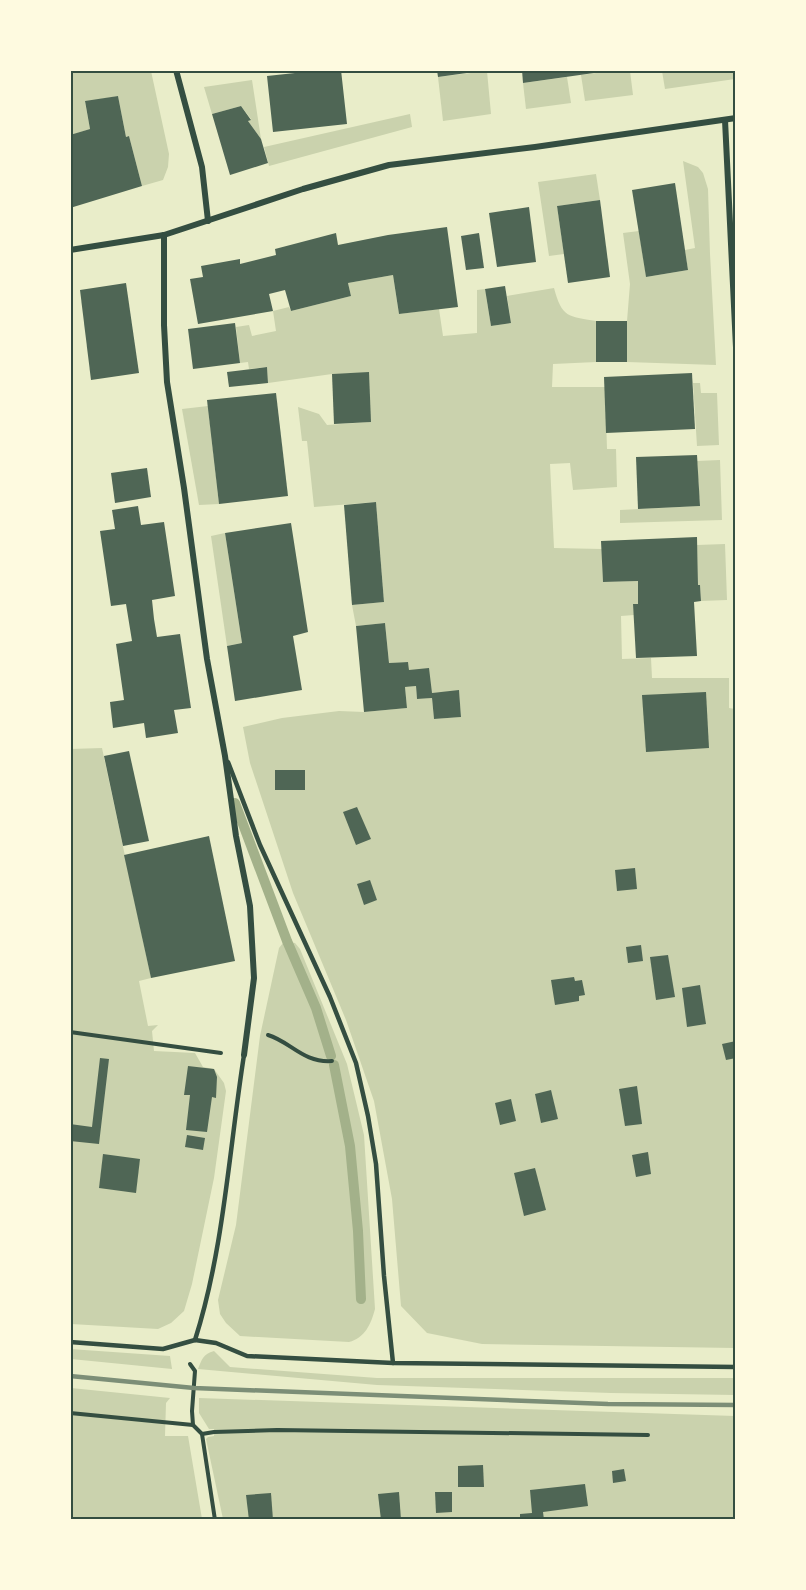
<svg xmlns="http://www.w3.org/2000/svg" width="806" height="1590" viewBox="0 0 806 1590" font-family="Poppins,sans-serif">
  <style>
    .green { fill: #cad2ad }
    .lines { fill: none; stroke-linecap: round; stroke-linejoin: round }
    .stream { stroke: #a3b18a; stroke-width: 10 }
    .building { fill: #4f6655 }
    .path { stroke: #344e41; stroke-width: 4 }
    .service { stroke: #344e41; stroke-width: 4.5 }
    .minor { stroke: #344e41; stroke-width: 6 }
    .rail { stroke: #7c8e77; stroke-width: 4.5 }
    .neatline { fill: none; stroke: #344e41; stroke-width: 2 }
  </style>
  <rect width="100%" height="100%" fill="#e9edc9"/>
  <g class="green">
    <polygon points="71,71 151,71 169,154 168,167 163,180 142,186 129,136 126,137 118,96 85,102 90,129 71,135"/>
    <polygon points="487,71 491,114 443,121 438,77"/>
    <polygon points="611,71 630,71 633,95 585,101 581,75"/>
    <polygon points="662,71 735,71 735,79 665,89"/>
    <polygon points="567,77 571,103 526,109 523,83"/>
    <polygon points="252,80 261,139 248,121 251,119 241,106 212,114 204,87"/>
    <polygon points="410,114 412,127 269,166 264,147"/>
    <polygon points="683,161 698,167 703,173 708,189 710,254 716,365 627,362 627,321 630,284 623,233 639,231 646,277 688,270 685,250 695,248"/>
    <polygon points="596,174 600,200 557,206 564,254 549,256 538,182"/>
    <path d="M393,275L399,314L439,309L443,336L477,333V290L485,289L491,326L511,323L507,296L554,288C562,318 568,316 596,321V362L553,364L552,387H605L607,449H616L617,487L573,490L570,463L550,464L554,548L602,549L603,582L638,581V604H633L634,615L621,616L622,659L651,658L652,678H729V708L735,709V1348L482,1344L427,1333L401,1306L392,1199L374,1101L346,1020L293,893L250,763L243,727L282,718L339,711L364,712L407,708L405,687L416,686L417,699L432,698L434,719L461,717L459,691L432,693L409,670L408,662L389,663L385,623L356,626L352,605L384,602L376,502L314,507L307,441H302L298,407L319,414L327,425L370,422L369,373L332,374L268,383L267,367L249,369L248,362L240,363L236,327L249,325L252,336L276,331L273,311L289,307L291,311L351,296L348,283Z"/>
    <polygon points="693,383 700,383 701,393 717,393 719,445 697,446"/>
    <polygon points="208,406 219,504 199,505 182,409"/>
    <polygon points="720,460 722,520 620,523 620,510 700,506 697,461"/>
    <polygon points="225,533 242,643 227,646 211,536"/>
    <polygon points="725,544 727,600 701,601 700,585 698,585 697,545"/>
    <polygon points="102,748 151,978 139,981 148,1026 158,1025 152,1031 154,1051 195,1053 203,1067 214,1069 224,1083 226,1091 214,1178 192,1284 184,1311 171,1323 158,1329 71,1324 70,749"/>
    <path d="M289,942L295,943L300,949L347,1064L364,1135L375,1309C371,1324 365,1338 349,1342L240,1336L226,1323L220,1314L218,1300L236,1225L260,1036L279,948L283,943Z"/>
    <polygon points="70,1349 170,1356 172,1369 71,1359"/>
    <path d="M214,1351L230,1367L377,1378H735V1395L611,1393L377,1385L198,1369C202,1359 203,1354 214,1351Z"/>
    <polygon points="71,1388 170,1398 166,1403 165,1436 188,1436 202,1519 71,1520"/>
    <polygon points="199,1398 735,1416 735,1519 223,1519 206,1439 208,1437 214,1436 214,1429 209,1429 199,1413"/>
  </g>
  <g class="lines">
    <g class="stream">
      <polyline points="235,803 287,941 316,1008 331,1056"/>
      <polyline points="334,1065 350,1146 358,1231 361,1299"/>
    </g>
  </g>
  <g class="building">
    <polygon points="295,70 341,70 347,124 273,132 267,76 295,73"/>
    <polygon points="437,70 474,70 474,72 438,77"/>
    <polygon points="522,70 601,70 601,72 523,83"/>
    <polygon points="118,96 126,137 129,136 142,186 70,208 70,153 73,152 70,135 90,129 85,101"/>
    <polygon points="241,106 251,120 248,121 261,139 268,163 230,175 212,114"/>
    <polygon points="675,183 688,270 646,277 632,190"/>
    <polygon points="600,200 610,277 568,283 557,206"/>
    <polygon points="529,207 536,262 497,267 489,213"/>
    <polygon points="447,227 458,307 399,314 393,275 348,283 351,296 291,311 285,290 269,294 273,311 198,324 190,279 203,277 201,266 240,259 240,264 276,255 275,249 336,233 338,245 388,235"/>
    <polygon points="479,233 484,268 466,270 461,236"/>
    <polygon points="126,283 139,373 91,380 80,290"/>
    <polygon points="505,286 511,323 491,326 485,289"/>
    <rect x="596" y="321" width="31" height="41"/>
    <polygon points="235,323 240,363 193,369 188,329"/>
    <polygon points="267,367 268,383 229,387 227,372"/>
    <polygon points="369,372 371,422 334,424 332,374"/>
    <polygon points="692,373 695,429 606,433 604,377"/>
    <polygon points="276,393 288,496 219,504 207,400"/>
    <polygon points="697,455 700,506 638,509 636,457"/>
    <polygon points="147,468 151,497 115,503 111,473"/>
    <polygon points="376,502 384,602 352,605 344,505"/>
    <polygon points="138,506 141,525 164,522 175,596 152,600 154,619 157,637 180,634 191,708 174,710 178,733 146,738 144,723 113,728 110,702 124,700 116,644 132,641 126,604 111,606 100,531 115,529 112,510"/>
    <polygon points="291,523 308,632 293,636 302,690 235,701 227,646 242,643 225,533"/>
    <polygon points="697,537 698,585 700,585 701,601 694,602 697,656 636,658 633,604 638,604 638,581 603,582 601,541"/>
    <polygon points="385,623 389,663 408,662 409,670 429,668 432,693 459,690 461,717 434,719 432,698 417,699 416,686 405,687 407,708 364,712 356,626"/>
    <polygon points="706,692 709,748 646,752 642,695"/>
    <polygon points="129,751 149,841 123,846 104,756"/>
    <rect x="275" y="770" width="30" height="20"/>
    <polygon points="357,807 371,839 356,845 343,812"/>
    <polygon points="209,836 235,961 151,978 124,855"/>
    <polygon points="635,868 637,889 617,891 615,870"/>
    <polygon points="370,880 377,900 364,905 357,884"/>
    <polygon points="641,945 643,961 628,963 626,947"/>
    <polygon points="668,955 675,997 656,1000 650,957"/>
    <polygon points="574,977 575,981 582,980 585,995 579,996 579,1001 555,1005 551,980"/>
    <polygon points="700,985 706,1024 687,1027 682,988"/>
    <polygon points="736,1041 736,1058 726,1060 722,1044"/>
    <polygon points="100,1058 109,1059 99,1144 70,1141 70,1124 92,1127"/>
    <polygon points="188,1066 214,1069 217,1077 216,1098 212,1097 207,1132 186,1130 190,1095 184,1095"/>
    <polygon points="637,1086 642,1124 625,1126 619,1089"/>
    <polygon points="551,1090 558,1119 541,1123 535,1094"/>
    <polygon points="511,1099 516,1121 500,1125 495,1103"/>
    <polygon points="187,1135 205,1138 203,1150 185,1147"/>
    <polygon points="648,1152 651,1174 636,1177 632,1155"/>
    <polygon points="103,1154 140,1159 136,1193 99,1188"/>
    <polygon points="535,1168 546,1210 524,1216 514,1173"/>
    <polygon points="483,1465 484,1487 458,1487 458,1466"/>
    <polygon points="624,1469 626,1481 613,1483 612,1471"/>
    <polygon points="585,1484 588,1506 543,1512 544,1520 520,1520 520,1514 532,1513 530,1490"/>
    <polygon points="399,1492 401,1520 381,1520 378,1494"/>
    <polygon points="435,1492 452,1492 452,1512 436,1513"/>
    <polygon points="271,1493 273,1520 249,1520 246,1495"/>
  </g>
  <g class="lines">
    <g class="path">
      <polyline points="70,1032 221,1053"/>
      <path d="M268,1035C291,1042 303,1063 332,1061"/>
      <polyline points="190,1364 195,1371 192,1411 193,1425 202,1434 215,1520"/>
      <polyline points="70,1413 193,1425"/>
      <polyline points="202,1434 214,1432 277,1430 648,1435"/>
    </g>
    <g class="service">
      <polyline points="228,762 260,845 330,997 356,1063 368,1116 376,1164 384,1276 393,1363"/>
      <path d="M195,1340C224,1249 229,1150 244,1055"/>
      <polyline points="70,1342 163,1349 195,1340 216,1343 247,1356 393,1363 736,1367"/>
    </g>
    <g class="minor">
      <polyline points="176,70 202,167 208,221"/>
      <polyline points="725,120 736,347"/>
      <polyline points="164,235 164,325 167,382 184,488 207,659 225,756 236,836 250,906 254,978 244,1055"/>
      <polyline points="70,250 164,235 303,189 389,165 535,147 736,118"/>
    </g>
    <polyline class="rail" points="70,1376 194,1388 608,1404 736,1405"/>
  </g>
  <rect width="806" height="1590" fill="none" stroke="#fefae0" stroke-width="144"/>
  <rect x="72" y="72" width="662" height="1446" class="neatline"/>
</svg>
